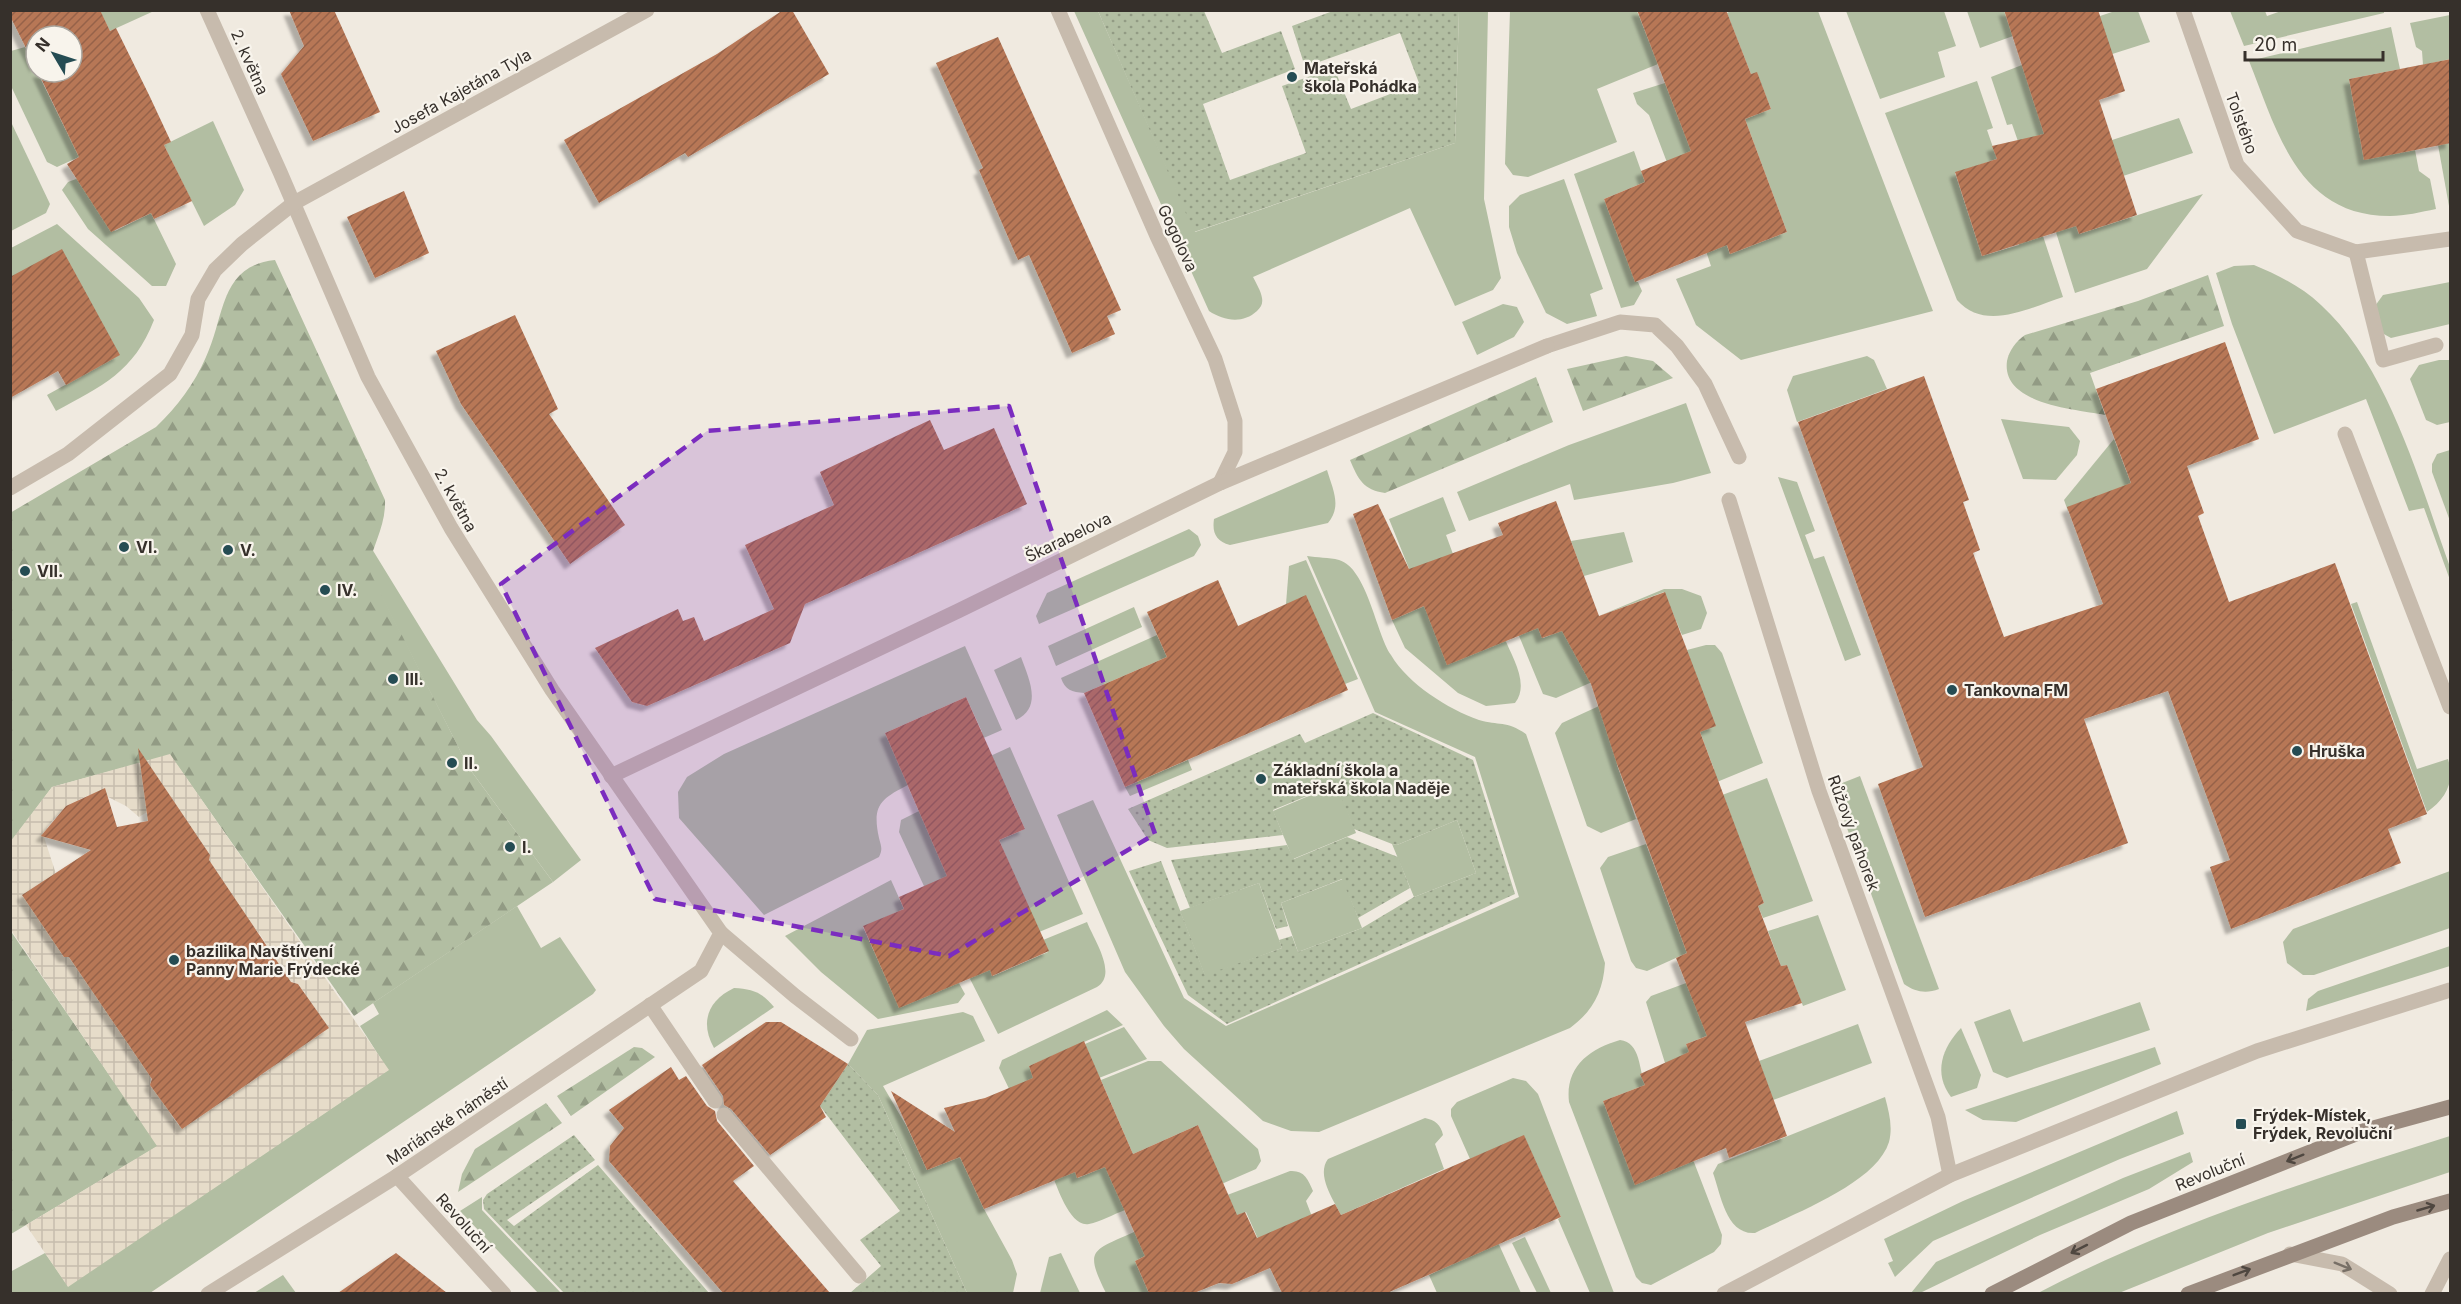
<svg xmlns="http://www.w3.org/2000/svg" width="2461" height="1304" viewBox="0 0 2461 1304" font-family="Inter,sans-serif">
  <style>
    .green { fill: #b2bea2 }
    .forest { fill: url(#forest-firs) }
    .garden { fill: url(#garden-dots) }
    .plaza { fill: url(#plaza-grid); fill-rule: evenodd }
    .building { fill: url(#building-hatch); filter: url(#shadow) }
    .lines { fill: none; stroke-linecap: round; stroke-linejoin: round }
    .service { stroke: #c7bbad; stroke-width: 15 }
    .minor { stroke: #c7bbad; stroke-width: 15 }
    .secondary { stroke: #9b8b7f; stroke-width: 15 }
    .oneway { stroke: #4f4740 }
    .oneway2 { stroke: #776f66 }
    .marked { fill: #7b2cbf; fill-opacity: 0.2; stroke: #7b2cbf; stroke-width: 4.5; stroke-dasharray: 12 8; stroke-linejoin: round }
    .poi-dot { fill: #254c53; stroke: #f8f4ec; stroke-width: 2 }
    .labels { text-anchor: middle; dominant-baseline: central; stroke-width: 4.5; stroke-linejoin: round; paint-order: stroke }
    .street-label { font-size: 16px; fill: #36302b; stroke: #f8f4ec }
    .poi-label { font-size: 16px; font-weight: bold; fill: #36302b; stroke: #f8f4ec; text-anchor: start }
  </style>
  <defs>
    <pattern id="forest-firs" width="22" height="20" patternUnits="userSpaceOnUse" patternTransform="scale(1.5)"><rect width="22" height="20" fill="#b2bea2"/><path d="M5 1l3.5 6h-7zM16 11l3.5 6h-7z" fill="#929b84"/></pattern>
    <pattern id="garden-dots" width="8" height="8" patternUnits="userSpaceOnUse" patternTransform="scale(1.5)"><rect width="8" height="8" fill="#b2bea2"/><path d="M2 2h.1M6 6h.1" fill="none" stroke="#929b84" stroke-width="1.8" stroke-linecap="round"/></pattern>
    <pattern id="plaza-grid" width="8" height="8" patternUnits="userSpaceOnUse" patternTransform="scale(1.5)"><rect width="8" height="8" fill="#e6dcc9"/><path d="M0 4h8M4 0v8" fill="none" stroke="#c6bdad"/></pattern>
    <pattern id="building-hatch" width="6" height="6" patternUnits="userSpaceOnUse" patternTransform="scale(1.5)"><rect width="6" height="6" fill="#b77757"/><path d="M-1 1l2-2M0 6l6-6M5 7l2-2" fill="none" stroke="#966248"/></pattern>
    <filter id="shadow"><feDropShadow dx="-5.5" dy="5.5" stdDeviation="1.5" flood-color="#0004"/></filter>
  </defs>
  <rect width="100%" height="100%" fill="#f0eae0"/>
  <g class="green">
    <polygon points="1733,10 1818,11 1933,311 1741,360 1696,325 1676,279 1711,266 1705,248 1725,240 1730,254 1787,232 1745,119 1771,109 1757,73 1751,74 1727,13"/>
    <polygon points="2284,10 2384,10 2384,13 2244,46 2230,11 2265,11 2267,16"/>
    <polygon points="100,11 154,11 110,31"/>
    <path d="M1074,11H1098L1195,232L1455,143L1459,11H1488L1484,199L1501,278L1493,290L1455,306L1410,208L1253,277C1256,283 1261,291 1262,298C1263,304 1261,307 1257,311C1243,324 1224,321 1209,311Z"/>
    <polygon points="1510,11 1637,11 1658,64 1597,89 1617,142 1528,177 1513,175 1505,164"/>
    <polygon points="1908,11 1944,11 1956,46 1938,52 1945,77 1880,99 1846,11"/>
    <polygon points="1967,11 2004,11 2013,36 1980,48"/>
    <polygon points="2115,11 2138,11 2150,42 2106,56 2094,18"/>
    <polygon points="2450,15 2450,59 2423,65 2422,51 2416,47 2410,23"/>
    <path d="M2391,27L2400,69L2349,79L2364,159L2415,150L2419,171L2430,179L2436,209C2421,212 2405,216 2390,216C2297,216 2277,130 2249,61Z"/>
    <polygon points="25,47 79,157 57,167 47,162 11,86 11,51"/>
    <polygon points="2022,65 2047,142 2021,150 2012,124 2007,125 1991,77"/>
    <path d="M1977,81L1993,128L1987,130L1997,159L1955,173L1982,256L2019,245L2017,238L2041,230L2063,297C2029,308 1985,332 1957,300L1885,113Z"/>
    <polygon points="1665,83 1696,163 1671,173 1649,115 1637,104 1633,93"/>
    <polygon points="2179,118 2193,153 2117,178 2106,142"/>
    <polygon points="213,121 244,190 235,205 204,226 164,145"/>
    <polygon points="11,122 50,204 46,213 11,231"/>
    <polygon points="2450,143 2450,206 2449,206 2438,145"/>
    <polygon points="1634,151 1645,182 1604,199 1635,281 1638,282 1642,291 1634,305 1621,308 1574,174"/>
    <polygon points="87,175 115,231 151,213 176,264 166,286 152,286 88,229 62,190 68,182"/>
    <polygon points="1564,179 1603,289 1590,294 1597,316 1567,324 1546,313 1517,253 1509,227 1509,206 1520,195"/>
    <polygon points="2203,194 2147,269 2075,293 2054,226 2074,220 2079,234"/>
    <path d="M57,224L139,298L154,320C134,372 102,386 56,411L47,395L119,355L11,277V248Z"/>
    <path d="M2254,265C2278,275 2302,287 2321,305C2388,366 2420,484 2450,567V580L2424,508L2409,511L2366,399L2274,434L2232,324L2216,273L2234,266Z"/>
    <polygon points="2450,282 2450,324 2391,338 2382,333 2375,306 2383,295"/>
    <polygon points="1503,304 1517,307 1524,322 1514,337 1477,355 1462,322"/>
    <polygon points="1867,356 1874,360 1887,389 1797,422 1787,390 1793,376"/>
    <polygon points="2439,360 2450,360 2450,422 2437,425 2426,420 2410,379 2419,365"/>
    <polygon points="1686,403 1711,473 1673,483 1574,500 1570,484 1469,521 1457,492 1569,445"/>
    <polygon points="2001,419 2069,427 2080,441 2077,455 2056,480 2023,479"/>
    <polygon points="2114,439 2132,486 2068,511 2064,500"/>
    <polygon points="2450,450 2450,521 2432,472 2432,464 2437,454"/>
    <path d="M1327,470C1333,490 1342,506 1328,523L1230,545C1216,541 1212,533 1214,519Z"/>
    <polygon points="1778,477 1797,482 1815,531 1805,535 1814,559 1824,556 1861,655 1845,661"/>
    <polygon points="1443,497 1456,531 1446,535 1457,565 1414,581 1389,519"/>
    <polygon points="1189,529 1198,536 1201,545 1194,556 1039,624 1036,616 1047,593"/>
    <polygon points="1624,532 1633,562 1584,576 1571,541"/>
    <polygon points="372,549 477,720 491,736 581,860 553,882 469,768 367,568"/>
    <path d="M1307,556C1317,558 1329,557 1339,560C1367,568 1376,633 1391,655C1408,684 1448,709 1479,720C1499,726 1506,720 1526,734L1605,963C1603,992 1593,1011 1570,1028L1319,1132L1291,1131L1263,1121L1184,1049L1164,1026L1125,972L1057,815L1093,800L1184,998L1226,1026L1519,897L1475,757L1375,712Z"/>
    <polygon points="1306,560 1358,679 1345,684 1286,604 1289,566"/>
    <polygon points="1664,589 1682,589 1701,596 1707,613 1701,629 1682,635 1664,592 1599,616"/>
    <path d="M2357,602L2417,769L2448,759C2455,782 2446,799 2427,812L2351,604Z"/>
    <path d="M1424,606L1504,637C1512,657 1530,684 1515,703L1486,706L1458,693L1405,648L1392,620Z"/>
    <polygon points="1134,607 1142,627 1056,666 1048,646"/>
    <polygon points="1536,623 1543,638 1581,623 1601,678 1556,698 1543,694 1517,631"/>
    <path d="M1157,635L1167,657L1084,693C1072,692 1065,690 1061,678Z"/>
    <polygon points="1706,645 1715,645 1722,653 1763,763 1712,784 1714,769 1700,732 1687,650"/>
    <path d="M965,646L1002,730L979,740L976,735L982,732L966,697L885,733L908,785C880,799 872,806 879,838C881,846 883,849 879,857L764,915L679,818L678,792L687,777L724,754Z"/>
    <path d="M1021,657C1029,679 1043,707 1016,720L994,670Z"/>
    <polygon points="1599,706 1631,757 1617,765 1636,819 1601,833 1587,826 1555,733 1562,723"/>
    <polygon points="1010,747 1083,914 1039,932 999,840 1025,829 1009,793 986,758"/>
    <polygon points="1188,760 1192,770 1130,796 1125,787"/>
    <path d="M1860,776L1939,989C1926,994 1915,992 1904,984L1832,787Z"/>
    <path d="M1767,778L1813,901L1763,918L1758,906L1764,903C1750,866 1737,831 1717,797Z"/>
    <polygon points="1337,784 1356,833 1293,859 1273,811"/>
    <polygon points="919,811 952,887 929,897 899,832 901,820"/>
    <polygon points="1457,820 1476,873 1414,897 1392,844 1397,845"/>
    <polygon points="1646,844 1687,953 1647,971 1636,968 1631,961 1600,868 1608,857"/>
    <polygon points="2450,871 2450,928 2314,975 2303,975 2287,963 2283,942 2293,929"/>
    <polygon points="1343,879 1362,928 1298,952 1281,903"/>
    <polygon points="891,880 904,909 863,927 899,1007 955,976 965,994 958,1003 878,1019 821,972 785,936"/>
    <polygon points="1259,883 1282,948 1205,976 1180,911"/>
    <polygon points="517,906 541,948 560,937 596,990 593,994 150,1293 11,1293 10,1272 45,1253 68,1286 388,1070 360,1026 379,1014 373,1003"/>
    <polygon points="1818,915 1846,990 1803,1006 1787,965 1781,966 1768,931"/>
    <path d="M1087,922C1094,940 1118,974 1097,987L998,1034L966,971L986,962L993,976L1048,952L1043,940Z"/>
    <polygon points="2450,946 2450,966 2306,1011 2308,999 2318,991"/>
    <polygon points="1697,979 1717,1032 1686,1044 1695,1065 1665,1063 1646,1002 1651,996"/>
    <path d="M734,988C752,989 762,992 774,1007L714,1048C700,1023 707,1001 734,988Z"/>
    <polygon points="2140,1002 2150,1030 2007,1078 1993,1072 1974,1022 2010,1009 2023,1042"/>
    <polygon points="1107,1010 1123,1025 1029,1066 1037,1088 1014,1099 999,1068 1002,1060"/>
    <polygon points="963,1012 973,1016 985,1041 883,1086 907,1127 927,1170 960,1157 984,1209 1012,1260 1017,1274 1013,1293 967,1293 878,1095 848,1064 867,1030"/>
    <polygon points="1858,1024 1872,1063 1773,1100 1759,1061"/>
    <polygon points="1124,1027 1147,1059 1099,1078 1085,1044"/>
    <path d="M1961,1028L1981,1075L1977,1088L1951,1097C1933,1073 1942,1048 1961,1028Z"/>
    <path d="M1620,1040C1641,1042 1639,1071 1645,1085L1603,1101L1635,1184L1692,1157L1722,1235L1721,1244L1714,1252L1651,1285L1642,1283L1636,1277L1569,1102C1565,1067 1589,1049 1620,1040Z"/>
    <polygon points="2155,1047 2161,1064 2016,1122 1983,1120 1965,1110"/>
    <polygon points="1148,1061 1161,1061 1258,1149 1261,1161 1256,1169 1217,1186 1213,1160 1198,1125 1133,1154 1101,1080"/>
    <polygon points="1513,1078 1526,1081 1538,1094 1614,1293 1590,1293 1558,1219 1561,1217 1524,1136 1470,1159 1451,1116 1451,1109 1457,1102"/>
    <path d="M1885,1097C1889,1112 1893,1127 1889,1142C1876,1184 1792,1214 1755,1233C1726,1235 1721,1195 1713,1173L1718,1164Z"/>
    <polygon points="2177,1111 2184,1134 2120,1159 1933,1241 1895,1277 1888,1263 1893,1261 1884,1239 1963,1201"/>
    <path d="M1425,1118C1435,1120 1441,1125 1443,1135L1435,1144L1444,1169L1341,1215C1333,1199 1316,1175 1328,1159Z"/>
    <path d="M2450,1136V1172L2268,1233L2119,1293H2038C2168,1225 2311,1180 2450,1136Z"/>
    <polygon points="2190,1152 2193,1162 2149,1189 2040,1235 1920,1293 1911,1293 1936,1262 2123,1178"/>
    <path d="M1116,1162L1125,1210C1114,1214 1100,1222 1089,1224C1070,1228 1057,1186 1051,1172L1071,1164L1078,1178Z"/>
    <path d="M1290,1171C1304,1170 1308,1179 1313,1191L1306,1201L1316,1227L1262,1248L1246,1212L1231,1218L1222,1197Z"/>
    <polygon points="482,1197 482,1210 561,1293 538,1293 460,1211"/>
    <path d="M1134,1232L1155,1251L1135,1261L1149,1293H1106C1084,1249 1092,1251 1134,1232Z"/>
    <polygon points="1525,1237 1551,1293 1537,1293 1512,1243"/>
    <polygon points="1496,1238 1521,1293 1437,1293 1429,1275 1463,1259"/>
    <polygon points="1061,1253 1080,1293 1040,1293 1049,1257"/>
    <polygon points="283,1275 296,1293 254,1293"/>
  </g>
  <g class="forest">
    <path d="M275,260L385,500C386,525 373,545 368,568L469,768L553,882L354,1016L170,755L52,787L11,842L10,513L156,427C178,406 194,384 206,357C225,317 219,266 275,260Z"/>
    <path d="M2208,275L2224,326L2090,373L2105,415C2076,409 2001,405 2007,361C2009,351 2016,341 2025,335L2138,301Z"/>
    <polygon points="1626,356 1653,361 1673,378 1583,411 1567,369"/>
    <path d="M1536,377L1553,422L1385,493C1363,490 1358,479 1350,460Z"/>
    <polygon points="10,930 158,1146 11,1234 10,1234"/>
    <polygon points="634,1047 642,1048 655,1057 571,1116 557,1096"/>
    <polygon points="546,1103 562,1123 458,1192 462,1174 475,1149"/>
  </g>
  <g class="garden">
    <polygon points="1098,11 1204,11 1222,53 1281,31 1295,69 1203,104 1230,180 1306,153 1282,86 1334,68 1351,109 1419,83 1400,33 1305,67 1292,26 1333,11 1459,11 1455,143 1194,232"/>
    <polygon points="1373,713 1473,760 1515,894 1227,1024 1188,995 1129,871 1161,861 1205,975 1282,948 1279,940 1292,936 1298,952 1362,928 1414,897 1476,873 1457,820 1397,845 1392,844 1354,829 1336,784 1273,810 1283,835 1167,848 1148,840 1128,809 1300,734 1305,743"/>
    <polygon points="1347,837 1398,857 1410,888 1358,918 1342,879 1281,903 1288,926 1276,929 1259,883 1190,908 1171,860 1287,845 1294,859"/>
    <polygon points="848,1064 878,1095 967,1293 850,1293 881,1266 860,1240 900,1211 820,1106"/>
    <polygon points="574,1135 595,1160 507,1220 514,1226 598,1165 709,1293 564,1293 484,1209 483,1200 487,1194"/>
  </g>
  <path class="plaza" d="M170,754L389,1070L68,1287L26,1225L157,1146L11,930L10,842L52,787ZM89,795L106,796L126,806L139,817L155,807L261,936L289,981L298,984L305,993L304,995L326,1024L325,1031L286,1057L268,1065L270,1069L265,1073L242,1078L246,1085L241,1089L238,1085L186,1126H179L170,1114L171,1112L150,1085L151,1075L69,957L64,956L55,871L44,837L48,826L66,806Z"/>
  <g class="building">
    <polygon points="10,10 100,10 110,31 116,28 150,97 171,142 164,145 192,201 154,219 151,213 111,232 67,164 79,157 38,72 72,72 72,36 36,36 36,68 10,16"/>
    <polygon points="289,10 334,10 380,112 313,141 281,74 304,46"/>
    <polygon points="783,10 792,10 829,74 688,157 685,153 599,203 564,140 717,54"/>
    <polygon points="1637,10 1726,10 1751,74 1757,72 1771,109 1745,119 1787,232 1730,254 1727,245 1635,282 1604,199 1645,182 1641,171 1691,151"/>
    <polygon points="2004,10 2098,10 2125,91 2099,100 2137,215 2079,234 2076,226 1982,256 1955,172 1997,159 1992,146 2044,134"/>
    <polygon points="998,37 1121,310 1107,316 1115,334 1072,353 1029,255 1018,260 979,170 983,168 936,63"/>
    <polygon points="2451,59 2451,143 2364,160 2349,79"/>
    <polygon points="404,191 429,253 375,278 347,217"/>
    <polygon points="62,249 120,355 66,385 58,371 10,398 10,277"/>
    <polygon points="515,315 558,409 549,414 625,525 570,564 461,404 436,351"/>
    <polygon points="2225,342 2259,439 2187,466 2204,513 2198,516 2229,602 2335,563 2427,814 2388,829 2401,863 2231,929 2210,867 2230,860 2168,691 2084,719 2128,843 1925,917 1878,784 1923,767 1798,422 1924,376 1969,500 1963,502 1980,550 1973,553 2004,637 2103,604 2067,507 2131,483 2096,389"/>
    <polygon points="930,420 944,450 994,428 1027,504 805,604 790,643 647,706 632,702 595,648 678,609 683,621 694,617 704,641 774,609 745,545 834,505 820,472"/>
    <polygon points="1556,501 1599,616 1665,592 1716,726 1700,732 1764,903 1758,906 1781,966 1787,965 1802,1003 1745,1022 1787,1136 1729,1158 1726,1148 1635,1185 1603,1101 1645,1085 1640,1074 1689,1052 1686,1044 1707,1036 1676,958 1687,953 1617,764 1591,684 1562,631 1542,638 1538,628 1447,665 1424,606 1392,620 1353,514 1378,504 1409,569 1503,535 1498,523"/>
    <polygon points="1218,580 1238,626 1306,595 1348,690 1125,787 1084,693 1167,657 1147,612"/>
    <polygon points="966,697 1025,829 999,840 1049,951 992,976 990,970 899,1008 863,926 904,909 899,897 947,876 885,733"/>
    <polygon points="138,748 210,855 209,860 291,982 298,984 329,1028 182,1129 150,1085 152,1079 69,957 64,957 22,895 91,850 41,836 66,806 105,788 117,827 148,821"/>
    <polygon points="766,1022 781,1022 848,1064 820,1106 826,1117 770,1155 731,1109 724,1105 723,1096 702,1065"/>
    <polygon points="1084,1041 1133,1154 1198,1125 1237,1215 1245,1212 1257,1238 1335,1204 1341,1215 1524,1135 1561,1217 1387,1293 1282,1293 1270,1268 1232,1284 1219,1283 1194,1293 1149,1293 1135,1261 1145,1256 1105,1167 1077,1178 1075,1172 984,1209 960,1157 927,1170 891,1091 955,1132 944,1108 985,1098 1033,1078 1029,1066"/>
    <polygon points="671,1067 679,1080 686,1076 707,1106 715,1111 717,1121 754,1166 733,1181 830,1293 723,1293 609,1161 610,1146 624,1128 609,1110"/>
    <polygon points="396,1253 447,1293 338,1293"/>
  </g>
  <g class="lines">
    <g class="service">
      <polyline points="2356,252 2383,360 2436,345"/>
      <polyline points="1547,346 1620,322 1655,325 1677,346 1705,384 1739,457"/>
      <polyline points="2345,434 2450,707"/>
      <polyline points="721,933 795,996 851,1039"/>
      <polyline points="650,1005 715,1101"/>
      <polyline points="724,1115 859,1276"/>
      <polyline points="2290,1254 2342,1264 2390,1294"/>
      <polyline points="2432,1294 2450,1259"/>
    </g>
    <g class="minor">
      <polyline points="207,10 280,172 368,377 451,528 552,690 721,933 701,971 397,1176 208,1294"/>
      <polyline points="1058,10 1157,236 1215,359 1235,421 1235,452 1220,483"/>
      <polyline points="2183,10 2237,165 2297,231 2356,252 2450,239"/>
      <polyline points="10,488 68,454 170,374 192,335 198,299 215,270 242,244 294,203 647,10"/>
      <polyline points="1729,500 1819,791 1938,1117 1950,1175"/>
      <polyline points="611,776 958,611 1220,483 1547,346"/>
      <polyline points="397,1176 504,1294"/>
      <polyline points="1724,1294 1950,1175 2257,1051 2450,990"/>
    </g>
    <g class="secondary">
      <polyline points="1992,1294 2131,1223 2366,1130 2450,1107"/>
      <polyline points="2188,1294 2393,1217 2450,1201"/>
    </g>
  </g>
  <defs><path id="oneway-shaft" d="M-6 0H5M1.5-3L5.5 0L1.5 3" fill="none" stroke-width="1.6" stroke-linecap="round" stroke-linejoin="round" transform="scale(1.5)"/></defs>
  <g class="oneway">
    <use href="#oneway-shaft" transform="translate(2295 1158) rotate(158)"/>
    <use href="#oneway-shaft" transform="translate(2426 1208) rotate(-16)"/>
    <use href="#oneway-shaft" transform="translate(2079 1249) rotate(153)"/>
    <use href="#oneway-shaft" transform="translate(2242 1272) rotate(-21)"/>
  </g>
  <use class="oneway2" href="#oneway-shaft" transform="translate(2343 1266) rotate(22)"/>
  <path class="marked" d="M1009,406L1155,834L949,956L655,899L501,584L707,431Z"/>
  <g class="poi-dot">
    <circle cx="1292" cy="77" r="6"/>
    <circle cx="124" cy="547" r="6"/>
    <circle cx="228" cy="550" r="6"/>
    <circle cx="25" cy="571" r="6"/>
    <circle cx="325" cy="590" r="6"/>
    <circle cx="393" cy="679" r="6"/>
    <circle cx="1952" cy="690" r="6"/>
    <circle cx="2297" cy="751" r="6"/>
    <circle cx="452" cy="763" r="6"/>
    <circle cx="1261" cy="779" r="6"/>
    <circle cx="510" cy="847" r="6"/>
    <circle cx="174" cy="960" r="6"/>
    <rect x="2235" y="1118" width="12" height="12" rx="3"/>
  </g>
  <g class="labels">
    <g class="street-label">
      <text transform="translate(250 62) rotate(66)">2. května</text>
      <text transform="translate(461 91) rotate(-29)">Josefa Kajetána Tyla</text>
      <text transform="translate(2242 123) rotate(70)">Tolstého</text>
      <text transform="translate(1178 238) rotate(65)">Gogolova</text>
      <text transform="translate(456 500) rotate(61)">2. května</text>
      <text transform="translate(1068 537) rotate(-26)">Škarabelova</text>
      <text transform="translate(1854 833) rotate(70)">Růžový pahorek</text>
      <text transform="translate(447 1121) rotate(-34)">Mariánské náměstí</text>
      <text transform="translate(2210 1172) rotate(-22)">Revoluční</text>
      <text transform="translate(464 1223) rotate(48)">Revoluční</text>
    </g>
    <g class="poi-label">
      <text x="1304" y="68">Mateřská<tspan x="1304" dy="18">škola Pohádka</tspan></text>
      <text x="136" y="547">VI.</text>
      <text x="240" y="550">V.</text>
      <text x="37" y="571">VII.</text>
      <text x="337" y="590">IV.</text>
      <text x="405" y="679">III.</text>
      <text x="1964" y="690">Tankovna FM</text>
      <text x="2309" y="751">Hruška</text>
      <text x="464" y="763">II.</text>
      <text x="1273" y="770">Základní škola a<tspan x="1273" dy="18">mateřská škola Naděje</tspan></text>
      <text x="522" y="847">I.</text>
      <text x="186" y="951">bazilika Navštívení<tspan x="186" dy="18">Panny Marie Frýdecké</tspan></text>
      <text x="2253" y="1115">Frýdek-Místek,<tspan x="2253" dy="18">Frýdek, Revoluční</tspan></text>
    </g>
  </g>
  <rect width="2461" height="1304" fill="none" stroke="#36302b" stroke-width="24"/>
  <g transform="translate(54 54) rotate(309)"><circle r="28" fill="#f8f4ec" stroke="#aaa69f" stroke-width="1.5"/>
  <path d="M0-4.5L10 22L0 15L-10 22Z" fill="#254c53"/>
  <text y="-9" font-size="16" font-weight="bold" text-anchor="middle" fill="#36302b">N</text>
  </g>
  <path d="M2245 51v9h138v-9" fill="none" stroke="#36302b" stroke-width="3"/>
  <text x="2254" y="51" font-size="18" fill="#36302b" stroke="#f8f4ec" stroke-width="4.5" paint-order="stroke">20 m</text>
</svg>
